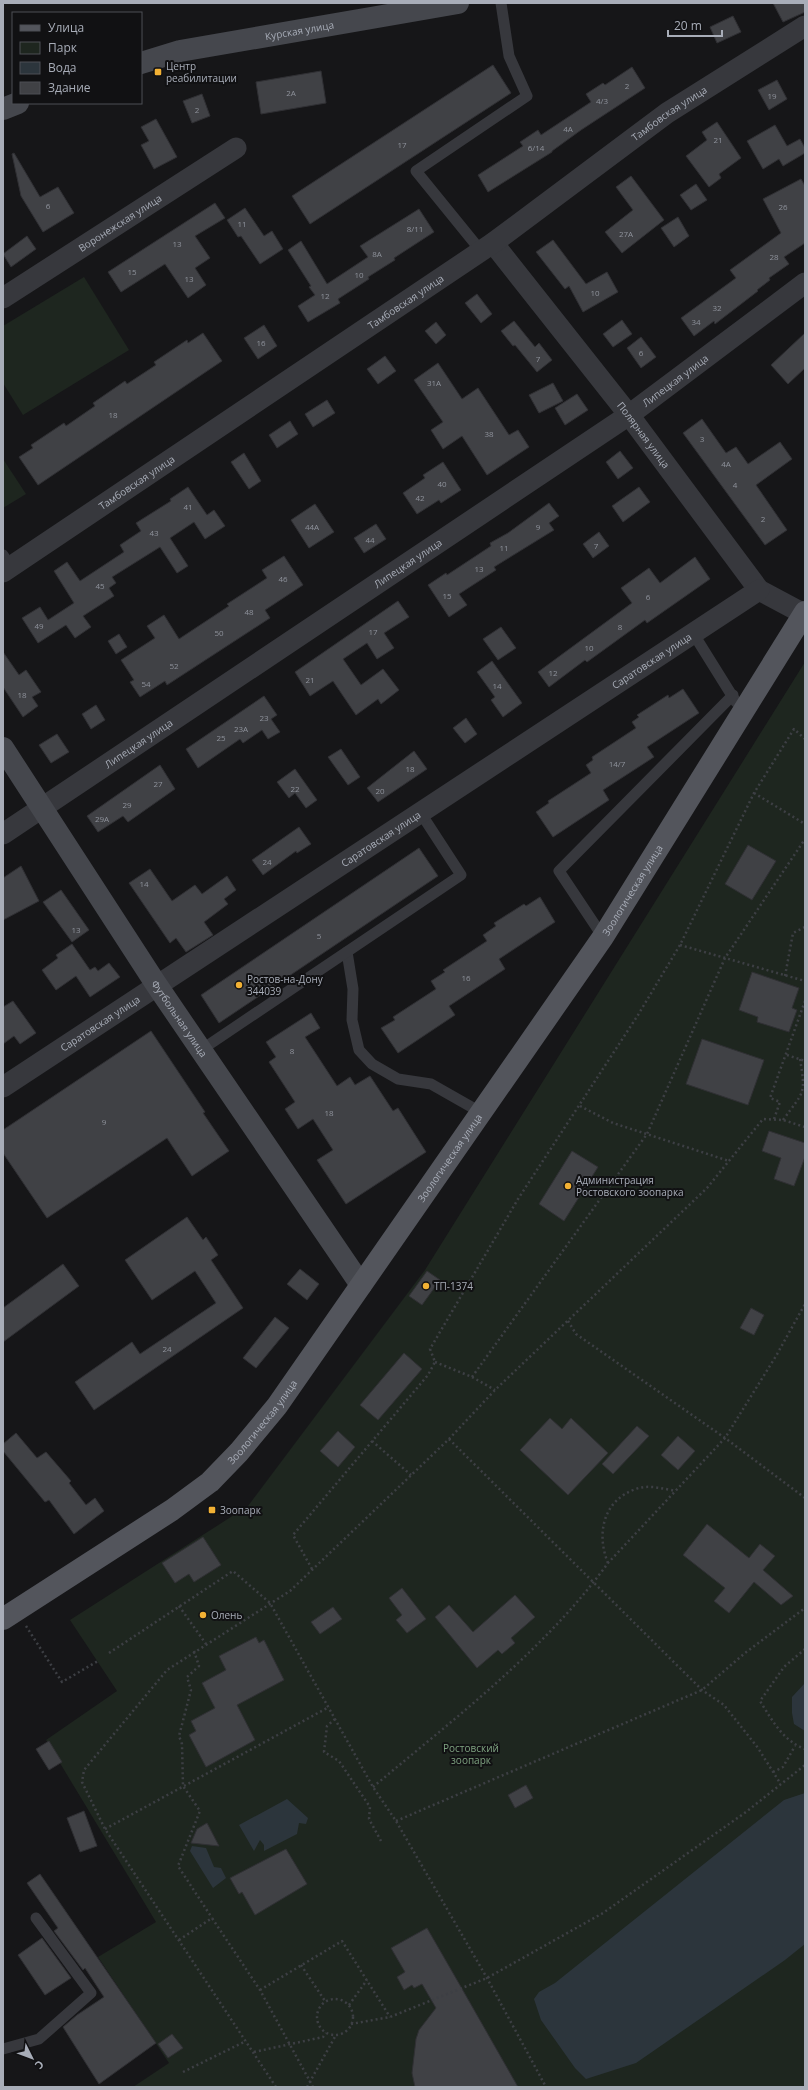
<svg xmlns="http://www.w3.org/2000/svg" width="808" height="2090" viewBox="0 0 808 2090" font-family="'Open Sans',sans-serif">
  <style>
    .green { fill: #1e261f }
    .water { fill: #2c353c }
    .building { fill: #404145; stroke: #303034 }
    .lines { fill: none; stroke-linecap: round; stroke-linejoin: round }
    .path { stroke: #3d3f44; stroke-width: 2.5; stroke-dasharray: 2 3; stroke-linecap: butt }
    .lane { stroke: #37383d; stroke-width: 11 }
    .street { stroke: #37383d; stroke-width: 21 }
    .secondary { stroke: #45474d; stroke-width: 22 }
    .primary { stroke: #53555c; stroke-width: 22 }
    .poi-dot { fill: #f2b134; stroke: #111113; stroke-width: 1.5 }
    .labels { text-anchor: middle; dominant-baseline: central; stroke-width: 4; stroke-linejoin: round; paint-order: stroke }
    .number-label { font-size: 8px; fill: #8e929b }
    .street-label { font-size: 10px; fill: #a8adb8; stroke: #111113 }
    .poi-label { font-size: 10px; fill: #a8adb8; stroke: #111113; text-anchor: start }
    .park-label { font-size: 10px; fill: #7fa381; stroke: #111113 }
  </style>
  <rect width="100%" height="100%" fill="#161618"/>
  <g class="green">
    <polygon points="84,277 129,350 23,415 3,383 3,326"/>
    <polygon points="3,459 26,494 3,508"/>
    <polygon points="805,662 805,2087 133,2087 169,2063 98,1957 156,1922 46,1740 117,1691 70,1620 248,1506 425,1270"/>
  </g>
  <g class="water">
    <polygon points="805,1683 805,1731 794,1724 792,1713 792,1697"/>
    <polygon points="805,1793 805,1944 785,1960 636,2063 586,2079 575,2068 541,2020 534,1999 539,1992 555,1983 784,1800"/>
    <polygon points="287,1799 308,1818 306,1824 299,1823 297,1834 264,1851 264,1845 260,1840 254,1851 239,1825"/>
    <polygon points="192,1846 206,1848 214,1867 221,1868 226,1878 213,1888 190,1851"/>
  </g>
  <g class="building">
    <polygon points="773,3 805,3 805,12 783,22"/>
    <polygon points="733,16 741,32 717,43 710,27"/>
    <polygon points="493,65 511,93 310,224 292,196"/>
    <polygon points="632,67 645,88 581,130 552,151 552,152 488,192 478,175 523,146 520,142 538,130 541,135 591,102 586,94 603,83 605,85"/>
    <polygon points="321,71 326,103 261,114 256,82"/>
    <polygon points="777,80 787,99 769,110 758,90"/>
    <polygon points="202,94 210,116 192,123 183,101"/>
    <polygon points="156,119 177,157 154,169 141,145 149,141 141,127"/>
    <polygon points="717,122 741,158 719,174 721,178 709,187 686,156 707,140 702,132"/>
    <polygon points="775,125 787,146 800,139 805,148 805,153 783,166 779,159 763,169 747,141"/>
    <polygon points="14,153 40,197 58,187 74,213 43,232 21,196 12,154"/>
    <polygon points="631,176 664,220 622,253 605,232 633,210 616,187"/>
    <polygon points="801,179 805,186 805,243 784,257 789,264 769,278 770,280 757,290 758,291 715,324 714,321 694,336 681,318 736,278 730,270 781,233 763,199"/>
    <polygon points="696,184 707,200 691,210 680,195"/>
    <polygon points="215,203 225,218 195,236 210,258 195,268 206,285 188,298 165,264 121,292 108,272"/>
    <polygon points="245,208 264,236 272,231 283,249 260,264 241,236 238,237 227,220"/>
    <polygon points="419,209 434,232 394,258 395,260 368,277 369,279 338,299 340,303 308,322 298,306 315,295 309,287 311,286 288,250 301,241 327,284 368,257 360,246"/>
    <polygon points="678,217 689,236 674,247 661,228"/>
    <polygon points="27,236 36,249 11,267 3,254"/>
    <polygon points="553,240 586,284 607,272 618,292 583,312 569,286 565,289 536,252"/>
    <polygon points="477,294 492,314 481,323 465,303"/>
    <polygon points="622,320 632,334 613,347 603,334"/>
    <polygon points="514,321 535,347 539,343 552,360 537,372 515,345 513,346 501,331"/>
    <polygon points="436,322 446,335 436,344 425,331"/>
    <polygon points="264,325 277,346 258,359 244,338"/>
    <polygon points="203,333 222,361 38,485 19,457 33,448 31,445 64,423 66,426 95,406 93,403 125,381 127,384 156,365 154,362 187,340 188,343"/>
    <polygon points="805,333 805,368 788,384 771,365"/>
    <polygon points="641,337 656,357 641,368 627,348"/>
    <polygon points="385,356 396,371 378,384 367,369"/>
    <polygon points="438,363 462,399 478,388 509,435 518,430 529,447 487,475 462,436 443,449 431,430 443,422 414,380"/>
    <polygon points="553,383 563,401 539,413 529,395"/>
    <polygon points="577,394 588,410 565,425 555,408"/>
    <polygon points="327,400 335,413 313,427 305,414"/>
    <polygon points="702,419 726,453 736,447 748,464 780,442 792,459 756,485 787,530 765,545 683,433"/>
    <polygon points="290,421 298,434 277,448 269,435"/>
    <polygon points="620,451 633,468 618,479 606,462"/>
    <polygon points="244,453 261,481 249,489 231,462"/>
    <polygon points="443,462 461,490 441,503 439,500 417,514 403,493 425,478 423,475"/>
    <polygon points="188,487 207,515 214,510 225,526 205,539 194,522 170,538 188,566 177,573 160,547 112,577 116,583 109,588 114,596 83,616 91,627 75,638 66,625 38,643 22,618 40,607 48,620 74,603 54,571 67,562 80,581 124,552 120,545 141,531 136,523 171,501 170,499"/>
    <polygon points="639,487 650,502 623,522 612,506"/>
    <polygon points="549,503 559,516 549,523 554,530 494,567 496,570 459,594 467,605 449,617 428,585 446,573 447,575 491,546 490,543 508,533"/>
    <polygon points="315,504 334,532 309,548 291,520"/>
    <polygon points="376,524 386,539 364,553 354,538"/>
    <polygon points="599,532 609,546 593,558 583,544"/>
    <polygon points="284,556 303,585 265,610 270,618 167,685 165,681 140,697 130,682 134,680 121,660 155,638 147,626 164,615 179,639 229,606 227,604 267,578 262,570"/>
    <polygon points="695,557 710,579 647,623 645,620 587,662 585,660 549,687 538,672 632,603 621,588 649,568 660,583"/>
    <polygon points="398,601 409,617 384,633 394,648 377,659 367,643 343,659 361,685 383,669 399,690 381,704 378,699 356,715 333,681 310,696 295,672"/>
    <polygon points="501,627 516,648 498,660 483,639"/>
    <polygon points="119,634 127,647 116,654 108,641"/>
    <polygon points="3,652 19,675 26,670 41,692 32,697 38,706 23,717 3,687"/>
    <polygon points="492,661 522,703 503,717 491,700 495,697 477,672"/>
    <polygon points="683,689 699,713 647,747 654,757 603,790 609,800 553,837 536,812 549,803 548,801 591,773 586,765 593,760 592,757 636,728 632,722 639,717 637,715 668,695 669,698"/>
    <polygon points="264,696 277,715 271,719 280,732 268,739 262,730 243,743 240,739 198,768 186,749"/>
    <polygon points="96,705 105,720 91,729 82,714"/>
    <polygon points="466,718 477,734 465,743 453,728"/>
    <polygon points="57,734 69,752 51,763 39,745"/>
    <polygon points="341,749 360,777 348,785 328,757"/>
    <polygon points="414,751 427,769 378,802 367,788"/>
    <polygon points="160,765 175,789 128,822 123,816 98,832 87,816"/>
    <polygon points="295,769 317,800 306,808 295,793 289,798 277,782"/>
    <polygon points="299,827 311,844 297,853 296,851 263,875 252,860"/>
    <polygon points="748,845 776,861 752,900 725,884"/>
    <polygon points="419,848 438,876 219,1023 201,995"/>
    <polygon points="21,866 39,901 3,920 3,878"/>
    <polygon points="150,869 172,901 195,885 202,894 227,876 236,890 224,899 228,904 204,922 213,935 186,952 176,938 170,943 129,883"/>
    <polygon points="61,890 89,930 72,942 43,902"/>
    <polygon points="540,897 555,922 499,959 505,969 449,1006 455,1015 398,1053 381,1028 395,1020 393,1017 436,989 431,981 445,972 443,970 487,941 483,935 496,926 494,923 524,904 526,906"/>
    <polygon points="72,944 90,970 95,967 98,971 109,963 120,977 90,997 76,976 56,990 42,970 58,958 56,955"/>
    <polygon points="752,972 799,988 792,1008 797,1010 789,1032 757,1022 758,1017 739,1010"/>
    <polygon points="13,1001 36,1033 20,1044 14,1036 3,1044 3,1007"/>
    <polygon points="311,1013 320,1028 305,1037 337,1086 350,1077 355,1085 370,1076 393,1111 398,1108 426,1152 346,1204 317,1160 333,1150 313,1119 298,1129 285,1109 295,1102 269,1062 276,1057 266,1042"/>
    <polygon points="151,1031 205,1112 203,1113 229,1151 192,1176 167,1138 47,1218 3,1153 3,1130"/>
    <polygon points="702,1039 764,1060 748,1105 686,1084"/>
    <polygon points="769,1131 805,1143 805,1157 794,1186 774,1179 781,1158 762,1151"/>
    <polygon points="572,1151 598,1167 564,1221 539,1204"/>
    <polygon points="187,1217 203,1240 206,1237 218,1255 211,1260 243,1308 94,1410 75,1382 132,1342 140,1354 216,1303 195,1271 152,1300 125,1260"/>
    <polygon points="63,1264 79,1286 3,1342 3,1308"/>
    <polygon points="300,1269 319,1284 307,1300 287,1284"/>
    <polygon points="427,1271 440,1280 422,1305 409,1296"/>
    <polygon points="751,1308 764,1315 754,1335 740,1328"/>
    <polygon points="275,1317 289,1328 256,1368 243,1358"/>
    <polygon points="404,1353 422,1369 378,1420 360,1405"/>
    <polygon points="550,1418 562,1429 571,1418 608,1453 568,1495 520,1450"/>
    <polygon points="637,1426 649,1436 613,1474 602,1464"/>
    <polygon points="338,1431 355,1447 338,1467 320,1451"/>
    <polygon points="16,1433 37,1458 46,1452 71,1481 69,1483 86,1505 95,1498 104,1511 74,1534 49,1500 45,1502 3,1451 3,1444"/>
    <polygon points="678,1436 695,1451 678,1470 661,1455"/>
    <polygon points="707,1524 749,1558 760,1544 775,1556 763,1570 793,1596 781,1605 754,1582 729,1613 714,1601 725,1588 683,1555"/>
    <polygon points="203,1537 221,1565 194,1582 189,1574 175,1583 162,1563"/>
    <polygon points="402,1588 426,1619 407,1633 396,1620 402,1615 389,1598"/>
    <polygon points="515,1595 535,1617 511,1638 515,1643 502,1654 498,1650 477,1668 435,1617 449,1605 473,1632"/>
    <polygon points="333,1607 342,1619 320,1634 311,1622"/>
    <polygon points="256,1637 259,1643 264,1640 284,1680 237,1705 255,1740 206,1767 189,1735 196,1731 191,1721 215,1708 202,1683 226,1670 219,1656"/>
    <polygon points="49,1741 62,1762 49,1770 36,1749"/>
    <polygon points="526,1785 533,1798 515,1808 508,1795"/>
    <polygon points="84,1811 97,1846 80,1852 67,1818"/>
    <polygon points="207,1823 219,1846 191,1843 197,1829"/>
    <polygon points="286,1849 307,1884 255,1915 242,1892 239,1894 230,1878"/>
    <polygon points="40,1874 156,2043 99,2084 63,2027 77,2015 104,1997 85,1968 83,1970 54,1931 58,1928 27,1883"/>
    <polygon points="427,1928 461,1987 518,2087 415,2087 412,2073 416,2039 419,2030 436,2008 422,1984 414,1988 412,1985 404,1990 397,1977 405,1972 391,1948"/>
    <polygon points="42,1938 71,1978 45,1995 18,1955"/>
    <polygon points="172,2034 183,2048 168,2058 158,2044"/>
  </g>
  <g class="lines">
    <g class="path">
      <polyline points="754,793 805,824"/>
      <polyline points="680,945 805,981"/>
      <polyline points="785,976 793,933 805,927"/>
      <polyline points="787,1055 805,1061"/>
      <polyline points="580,1106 613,1123 729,1161"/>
      <polyline points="774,1119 780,1102 770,1098 805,1001"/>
      <path d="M783,1120C804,1091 806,1095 800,1059"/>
      <polyline points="568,1321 576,1334 725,1438 805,1498"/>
      <polyline points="435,1362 472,1377 495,1390"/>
      <polyline points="472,1377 647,1134 725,958 805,839"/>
      <polyline points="449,1439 702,1690 724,1705 758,1748 780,1783"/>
      <polyline points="372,1441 411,1475"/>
      <path d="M608,1563C596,1534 603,1500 636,1489C648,1484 664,1489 676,1491"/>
      <polyline points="312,1569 293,1535 428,1375 435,1362 430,1349 518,1199 638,1015 680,945 754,793 794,729 805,739"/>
      <polyline points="179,1606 206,1644"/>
      <polyline points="26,1626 62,1682 98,1661"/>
      <path d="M805,1649L784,1667L760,1701C772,1720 783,1741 805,1749"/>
      <polyline points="194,1651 199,1666 187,1677 191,1690 179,1736 182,1744 183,1786 200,1811 178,1866 212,1918"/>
      <polyline points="109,1653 233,1571 270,1603 373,1787 396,1821 487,1978 546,2087"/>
      <polyline points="335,1719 327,1726 324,1752 339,1761 370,1807 369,1819 381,1841"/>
      <polyline points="773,1772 783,1767 795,1746"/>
      <path d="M373,1787C455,1718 545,1650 608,1563L725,1438L776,1356L805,1304"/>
      <polyline points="396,1821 702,1690 745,1653 805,1608"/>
      <polyline points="105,1829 329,1707"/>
      <polyline points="179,1940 212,1918 260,1990 313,2087"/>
      <polyline points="301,1965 325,2001"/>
      <polyline points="260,1990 342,1941 390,2017"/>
      <circle cx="335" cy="2017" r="18"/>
      <polyline points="349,2005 367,1980"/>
      <polyline points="351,2024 390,2017 487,1978 603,1913 746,1812 805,1765"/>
      <polyline points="254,2052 323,2037 326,2033"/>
      <polyline points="183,2072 246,2041"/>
      <polyline points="276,2087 105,1829 82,1782 84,1770 167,1670 290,1591 449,1439 495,1390 707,1188 763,1119 783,1120 805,1127"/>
      <polyline points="307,2087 336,2035"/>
    </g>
    <g class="lane">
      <polyline points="481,251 416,171 527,96 509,56 501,3"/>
      <polyline points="3,555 11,567"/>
      <polyline points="693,633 736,702"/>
      <polyline points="603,937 559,871 733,695"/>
      <polyline points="347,952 353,989 352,1020 359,1050 372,1064 398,1079 431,1084 482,1113"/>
      <polyline points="201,1050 461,875 420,812"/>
      <polyline points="3,2049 39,2039 91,1993 36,1918"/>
    </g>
    <g class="street">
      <path id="s1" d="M493,243L629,415L759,590L804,614"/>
      <path id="s2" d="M3,298L236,148"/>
      <path id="s3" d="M3,572L493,243L667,113L805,26"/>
      <path id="s4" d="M3,834L629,415L805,283"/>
      <path id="s5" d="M3,1087L759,590"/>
    </g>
    <g class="secondary">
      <path id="s6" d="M141,63L180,51L458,3"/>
      <polyline points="3,109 18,103"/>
      <path id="s7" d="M3,748L156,984L361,1285"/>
    </g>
    <path class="primary" id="s8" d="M3,1619L172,1510L210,1482L239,1452L277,1406L603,937L805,612"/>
  </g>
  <g class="poi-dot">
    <rect x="154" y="68" width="8" height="8" rx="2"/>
    <circle cx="239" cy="985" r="4"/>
    <circle cx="568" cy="1186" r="4"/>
    <circle cx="426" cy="1286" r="4"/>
    <rect x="208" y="1506" width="8" height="8" rx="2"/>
    <circle cx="203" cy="1615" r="4"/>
  </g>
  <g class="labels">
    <g class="number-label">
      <text x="627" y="85">2</text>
      <text x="291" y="92">2А</text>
      <text x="772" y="95">19</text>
      <text x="602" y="100">4/3</text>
      <text x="197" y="109">2</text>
      <text x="568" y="128">4А</text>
      <text x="718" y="139">21</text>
      <text x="402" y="144">17</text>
      <text x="536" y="147">6/14</text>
      <text x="48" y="205">6</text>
      <text x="783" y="206">26</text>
      <text x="242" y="223">11</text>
      <text x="415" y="228">8/11</text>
      <text x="626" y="233">27А</text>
      <text x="177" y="243">13</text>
      <text x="377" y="253">8А</text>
      <text x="774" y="256">28</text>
      <text x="132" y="271">15</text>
      <text x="359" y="274">10</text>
      <text x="189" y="278">13</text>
      <text x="595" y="292">10</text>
      <text x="325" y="295">12</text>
      <text x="717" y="307">32</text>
      <text x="696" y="321">34</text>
      <text x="261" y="342">16</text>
      <text x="641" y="352">6</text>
      <text x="538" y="358">7</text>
      <text x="434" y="382">31А</text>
      <text x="113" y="414">18</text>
      <text x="489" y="433">38</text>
      <text x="702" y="438">3</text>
      <text x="726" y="463">4А</text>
      <text x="442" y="483">40</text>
      <text x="735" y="484">4</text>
      <text x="420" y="497">42</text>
      <text x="188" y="506">41</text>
      <text x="763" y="518">2</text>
      <text x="312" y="526">44А</text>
      <text x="538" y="526">9</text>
      <text x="154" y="532">43</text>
      <text x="370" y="539">44</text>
      <text x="596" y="545">7</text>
      <text x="504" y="547">11</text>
      <text x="479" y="568">13</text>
      <text x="283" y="578">46</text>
      <text x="100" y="585">45</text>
      <text x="447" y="595">15</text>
      <text x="648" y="596">6</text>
      <text x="249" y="611">48</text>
      <text x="39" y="625">49</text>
      <text x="620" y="626">8</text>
      <text x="373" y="631">17</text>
      <text x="219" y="632">50</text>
      <text x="589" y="647">10</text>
      <text x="174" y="665">52</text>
      <text x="553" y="672">12</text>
      <text x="310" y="679">21</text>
      <text x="146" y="683">54</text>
      <text x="497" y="685">14</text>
      <text x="22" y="694">18</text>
      <text x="264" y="717">23</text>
      <text x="241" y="728">23А</text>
      <text x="221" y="737">25</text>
      <text x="617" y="763">14/7</text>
      <text x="410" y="768">18</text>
      <text x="158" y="783">27</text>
      <text x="295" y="788">22</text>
      <text x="380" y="790">20</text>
      <text x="127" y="804">29</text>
      <text x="102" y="818">29А</text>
      <text x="267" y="861">24</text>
      <text x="144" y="883">14</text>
      <text x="76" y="929">13</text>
      <text x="319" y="935">5</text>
      <text x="466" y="977">16</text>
      <text x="292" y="1050">8</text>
      <text x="329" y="1112">18</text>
      <text x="104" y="1121">9</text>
      <text x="167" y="1348">24</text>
    </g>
    <g class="street-label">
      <text stroke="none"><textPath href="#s6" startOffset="162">Курская улица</textPath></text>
      <text stroke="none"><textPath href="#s3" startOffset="809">Тамбовская улица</textPath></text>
      <text stroke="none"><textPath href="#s2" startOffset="139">Воронежская улица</textPath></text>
      <text stroke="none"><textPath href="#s3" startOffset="485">Тамбовская улица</textPath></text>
      <text stroke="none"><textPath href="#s4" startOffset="811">Липецкая улица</textPath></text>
      <text stroke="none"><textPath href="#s1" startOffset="244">Полярная улица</textPath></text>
      <text stroke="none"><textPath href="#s3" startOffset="161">Тамбовская улица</textPath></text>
      <text stroke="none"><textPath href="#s4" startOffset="487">Липецкая улица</textPath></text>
      <text stroke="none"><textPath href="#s5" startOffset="776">Саратовская улица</textPath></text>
      <text stroke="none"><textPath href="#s4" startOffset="163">Липецкая улица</textPath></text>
      <text stroke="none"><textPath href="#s5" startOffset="452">Саратовская улица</textPath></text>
      <text stroke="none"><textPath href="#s8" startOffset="976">Зоологическая улица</textPath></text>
      <text stroke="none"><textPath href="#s7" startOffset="323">Футбольная улица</textPath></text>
      <text stroke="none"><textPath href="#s5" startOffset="116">Саратовская улица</textPath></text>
      <text stroke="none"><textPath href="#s8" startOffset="652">Зоологическая улица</textPath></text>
      <text stroke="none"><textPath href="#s8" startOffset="328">Зоологическая улица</textPath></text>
    </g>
    <g class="poi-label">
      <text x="166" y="66">Центр<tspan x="166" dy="12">реабилитации</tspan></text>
      <text x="247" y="979">Ростов-на-Дону<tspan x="247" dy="12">344039</tspan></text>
      <text x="576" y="1180">Администрация<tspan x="576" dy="12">Ростовского зоопарка</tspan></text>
      <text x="434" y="1286">ТП-1374</text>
      <text x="220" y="1510">Зоопарк</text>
      <text x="211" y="1615">Олень</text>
    </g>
    <g class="park-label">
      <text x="471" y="1748">Ростовский<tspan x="471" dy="12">зоопарк</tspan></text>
    </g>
  </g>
  <rect width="808" height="2090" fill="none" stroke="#a8adb8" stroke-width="8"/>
  <rect x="12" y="12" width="130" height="92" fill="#111113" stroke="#4d4f55"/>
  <rect x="20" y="25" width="20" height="6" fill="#53555c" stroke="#4d4f55"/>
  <text x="48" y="32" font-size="12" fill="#a8adb8">Улица</text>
  <rect x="20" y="42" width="20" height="12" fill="#1e261f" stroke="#4d4f55"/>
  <text x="48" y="52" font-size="12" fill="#a8adb8">Парк</text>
  <rect x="20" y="62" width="20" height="12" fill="#2c353c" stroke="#4d4f55"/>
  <text x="48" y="72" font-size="12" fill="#a8adb8">Вода</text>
  <rect x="20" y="82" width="20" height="12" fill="#404145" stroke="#4d4f55"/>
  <text x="48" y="92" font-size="12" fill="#a8adb8">Здание</text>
  <g transform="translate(32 2058) rotate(132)" stroke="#111113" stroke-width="3" paint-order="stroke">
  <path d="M0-3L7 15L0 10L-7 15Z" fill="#a8adb8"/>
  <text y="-6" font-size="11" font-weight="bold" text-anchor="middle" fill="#a8adb8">С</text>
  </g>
  <path d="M668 30v6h54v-6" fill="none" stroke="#a8adb8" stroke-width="2"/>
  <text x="674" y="30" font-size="12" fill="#a8adb8" stroke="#111113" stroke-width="3" paint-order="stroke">20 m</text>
</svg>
